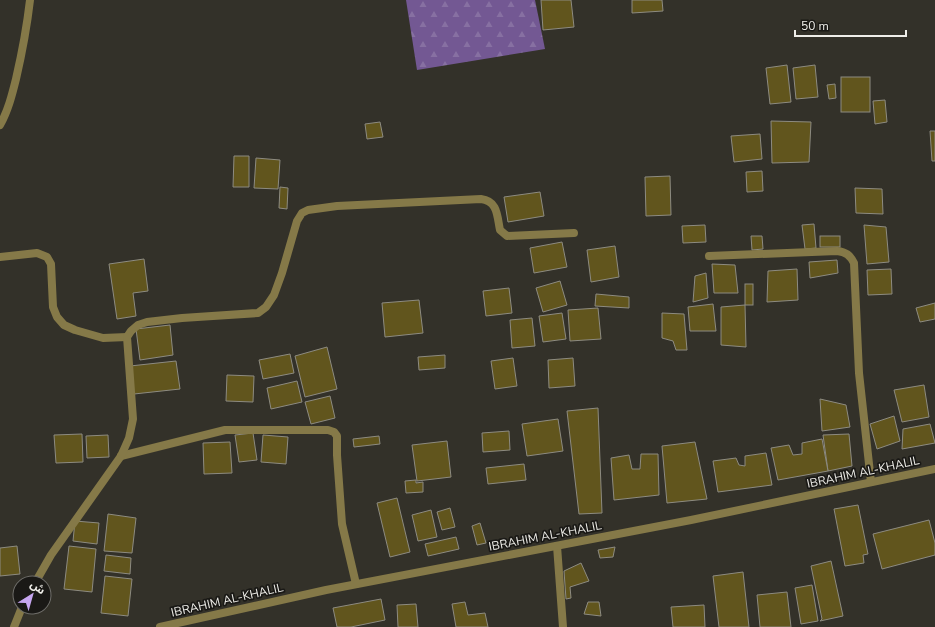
<svg xmlns="http://www.w3.org/2000/svg" width="935" height="627" viewBox="0 0 935 627" font-family="'Nunito Sans','Noto Sans Arabic',sans-serif">
  <style>
    .forest { fill: url(#forest-firs) }
    .building { fill: #61551d; stroke: #8d8b81 }
    .lines { fill: none; stroke-linecap: round; stroke-linejoin: round }
    .minor { stroke: #857948; stroke-width: 8 }
    .tertiary { stroke: #857948; stroke-width: 8 }
    .labels { text-anchor: middle; dominant-baseline: central; stroke-width: 3.5; stroke-linejoin: round; paint-order: stroke }
    .street-label { font-size: 12px; fill: #efeee9; stroke: #1a1916 }
  </style>
  <defs>
    <pattern id="forest-firs" width="22" height="20" patternUnits="userSpaceOnUse"><rect width="22" height="20" fill="#735893"/><path d="M5 1l3.5 6h-7zM16 11l3.5 6h-7z" fill="#8770a2"/></pattern>
  </defs>
  <rect width="100%" height="100%" fill="#333129"/>
  <polygon class="forest" points="406,0 535,0 545,49 417,70"/>
  <g class="building">
    <polygon points="541,0 571,0 574,27 543,30"/>
    <polygon points="632,0 662,0 663,11 632,13"/>
    <polygon points="787,65 791,102 770,104 766,68"/>
    <polygon points="815,65 818,97 796,99 793,68"/>
    <rect x="841" y="77" width="29" height="35"/>
    <polygon points="835,84 836,98 829,99 827,85"/>
    <polygon points="885,100 887,122 875,124 873,101"/>
    <polygon points="771,121 811,122 809,162 772,163"/>
    <polygon points="380,122 383,137 367,139 365,124"/>
    <polygon points="930,131 935,131 935,161 932,161"/>
    <polygon points="760,134 762,159 734,162 731,136"/>
    <polygon points="234,156 249,156 249,187 233,187"/>
    <polygon points="256,158 280,160 278,189 254,188"/>
    <polygon points="762,171 763,191 747,192 746,172"/>
    <polygon points="670,176 671,215 646,216 645,177"/>
    <polygon points="280,187 288,188 287,209 279,208"/>
    <polygon points="855,188 882,189 883,214 856,213"/>
    <polygon points="540,192 544,216 508,222 504,197"/>
    <polygon points="814,224 816,248 805,249 802,225"/>
    <polygon points="705,225 706,242 683,243 682,226"/>
    <polygon points="864,225 886,227 889,262 867,264"/>
    <polygon points="751,236 762,236 763,249 752,250"/>
    <rect x="820" y="236" width="20" height="11"/>
    <polygon points="562,242 567,267 534,273 530,248"/>
    <polygon points="615,246 619,277 591,282 587,250"/>
    <polygon points="144,259 148,291 133,293 136,316 117,319 109,264"/>
    <polygon points="837,260 838,273 810,278 809,262"/>
    <polygon points="712,264 735,265 738,293 714,293"/>
    <polygon points="797,269 798,300 767,302 768,271"/>
    <polygon points="891,269 892,294 868,295 867,270"/>
    <polygon points="706,273 708,298 693,302 695,276"/>
    <polygon points="560,281 567,305 543,312 536,288"/>
    <rect x="745" y="284" width="8" height="21"/>
    <polygon points="509,288 512,313 486,316 483,291"/>
    <polygon points="596,294 629,297 629,308 595,306"/>
    <polygon points="419,300 423,333 385,337 382,303"/>
    <polygon points="935,303 935,319 920,322 916,308"/>
    <polygon points="713,304 716,331 690,331 688,307"/>
    <polygon points="745,305 746,347 721,345 721,307"/>
    <polygon points="598,308 601,339 570,341 568,310"/>
    <polygon points="562,313 566,339 543,342 539,316"/>
    <polygon points="662,313 684,314 687,350 676,350 673,341 662,338"/>
    <polygon points="532,318 535,346 512,348 510,320"/>
    <polygon points="170,325 173,355 140,360 136,329"/>
    <polygon points="327,347 337,389 305,397 295,356"/>
    <polygon points="290,354 294,373 263,379 259,360"/>
    <polygon points="445,355 445,368 419,370 418,357"/>
    <polygon points="513,358 517,386 495,389 491,361"/>
    <polygon points="573,358 575,386 549,388 548,360"/>
    <polygon points="176,361 180,389 134,394 130,366"/>
    <polygon points="227,375 254,376 253,402 226,401"/>
    <polygon points="297,381 302,402 271,409 267,388"/>
    <polygon points="924,385 929,417 902,422 894,390"/>
    <polygon points="330,396 335,418 311,424 305,402"/>
    <polygon points="820,399 846,405 850,427 822,431"/>
    <polygon points="598,408 602,513 579,514 567,411"/>
    <polygon points="894,416 900,441 877,449 870,424"/>
    <polygon points="558,419 563,451 527,456 522,424"/>
    <polygon points="930,424 935,443 902,449 903,429"/>
    <polygon points="509,431 510,450 483,452 482,433"/>
    <polygon points="253,433 257,460 239,462 235,435"/>
    <polygon points="82,434 83,462 56,463 54,435"/>
    <polygon points="849,434 852,466 828,471 823,435"/>
    <polygon points="108,435 109,457 87,458 86,436"/>
    <polygon points="263,435 288,437 286,464 261,462"/>
    <polygon points="379,436 380,444 354,447 353,439"/>
    <polygon points="822,439 828,471 778,480 771,448 789,445 793,455 802,454 802,443"/>
    <polygon points="447,441 451,477 417,481 412,445"/>
    <polygon points="230,442 232,473 204,474 203,443"/>
    <polygon points="695,442 707,499 667,503 662,446"/>
    <polygon points="766,453 772,485 718,492 713,461 736,458 739,465 745,466 745,456"/>
    <polygon points="641,454 658,454 659,495 614,500 611,458 629,455 632,469 640,469"/>
    <polygon points="524,464 526,480 488,484 486,468"/>
    <polygon points="416,480 416,483 423,482 423,492 406,493 405,481"/>
    <polygon points="397,498 410,552 390,557 377,503"/>
    <polygon points="858,505 868,554 863,555 864,563 845,566 834,509"/>
    <polygon points="450,508 455,527 442,530 437,512"/>
    <polygon points="431,510 437,537 418,541 412,515"/>
    <polygon points="108,514 136,518 132,553 104,551"/>
    <polygon points="929,520 935,543 935,555 882,569 873,534"/>
    <polygon points="75,521 99,523 97,544 73,541"/>
    <polygon points="480,523 486,543 477,545 472,526"/>
    <polygon points="456,537 459,549 428,556 425,544"/>
    <polygon points="17,546 20,574 0,576 0,548"/>
    <polygon points="69,546 96,549 92,592 64,589"/>
    <polygon points="615,547 613,557 600,558 598,550"/>
    <polygon points="106,555 131,558 130,574 104,571"/>
    <polygon points="831,561 843,616 820,621 822,619 811,566"/>
    <polygon points="581,563 589,581 570,587 571,598 566,599 564,571"/>
    <polygon points="743,572 749,627 719,627 713,576"/>
    <polygon points="105,576 132,579 128,616 101,613"/>
    <polygon points="812,585 818,621 801,624 795,588"/>
    <polygon points="787,592 791,627 760,627 757,595"/>
    <polygon points="381,599 385,620 351,627 337,627 333,608"/>
    <polygon points="465,602 468,615 485,613 488,627 456,627 452,604"/>
    <polygon points="588,602 599,602 601,616 584,614"/>
    <polygon points="416,604 418,627 398,627 397,605"/>
    <polygon points="704,605 705,627 673,627 671,607"/>
  </g>
  <g class="lines">
    <g class="minor">
      <path d="M709,256L837,251C846,252 850,255 854,263L859,373L871,482"/>
      <polyline points="0,257 37,253 47,257 51,264 53,307 57,317 64,325 75,330 103,338 127,337"/>
      <polyline points="121,456 225,430 328,430 334,432 337,436 337,455 342,524 356,584"/>
      <polyline points="557,546 563,627"/>
      <path d="M35,583L51,555L121,456L129,438L133,419L127,337L131,331L138,325L147,322L182,318L258,313L266,307L274,295L282,273L297,221L302,213L308,210L337,206L481,199C498,201 497,216 500,230L507,236L574,233"/>
      <polyline points="14,627 22,607"/>
    </g>
    <g class="tertiary">
      <path d="M0,125C8,111 12,95 16,79C22,53 27,26 30,0"/>
      <polyline points="160,627 326,590 691,520 935,469"/>
    </g>
  </g>
  <g class="labels">
    <g class="street-label">
      <text transform="translate(863 472) rotate(-12)">IBRAHIM AL-KHALIL</text>
      <text transform="translate(545 536) rotate(-11)">IBRAHIM AL-KHALIL</text>
      <text transform="translate(227 600) rotate(-13)">IBRAHIM AL-KHALIL</text>
    </g>
  </g>
  <g transform="translate(32 595) rotate(37)"><circle r="19" fill="#1a1916" stroke="#6f6e6a"/>
  <path d="M0-3L7 15L0 10L-7 15Z" fill="#c6a6f0"/>
  <text y="-6" font-size="11" font-weight="bold" text-anchor="middle" fill="#efeee9">ش</text>
  </g>
  <path d="M795 30v6h111v-6" fill="none" stroke="#efeee9" stroke-width="2"/>
  <text x="801" y="30" font-size="12" fill="#efeee9" stroke="#1a1916" stroke-width="3" paint-order="stroke">50 m</text>
</svg>
